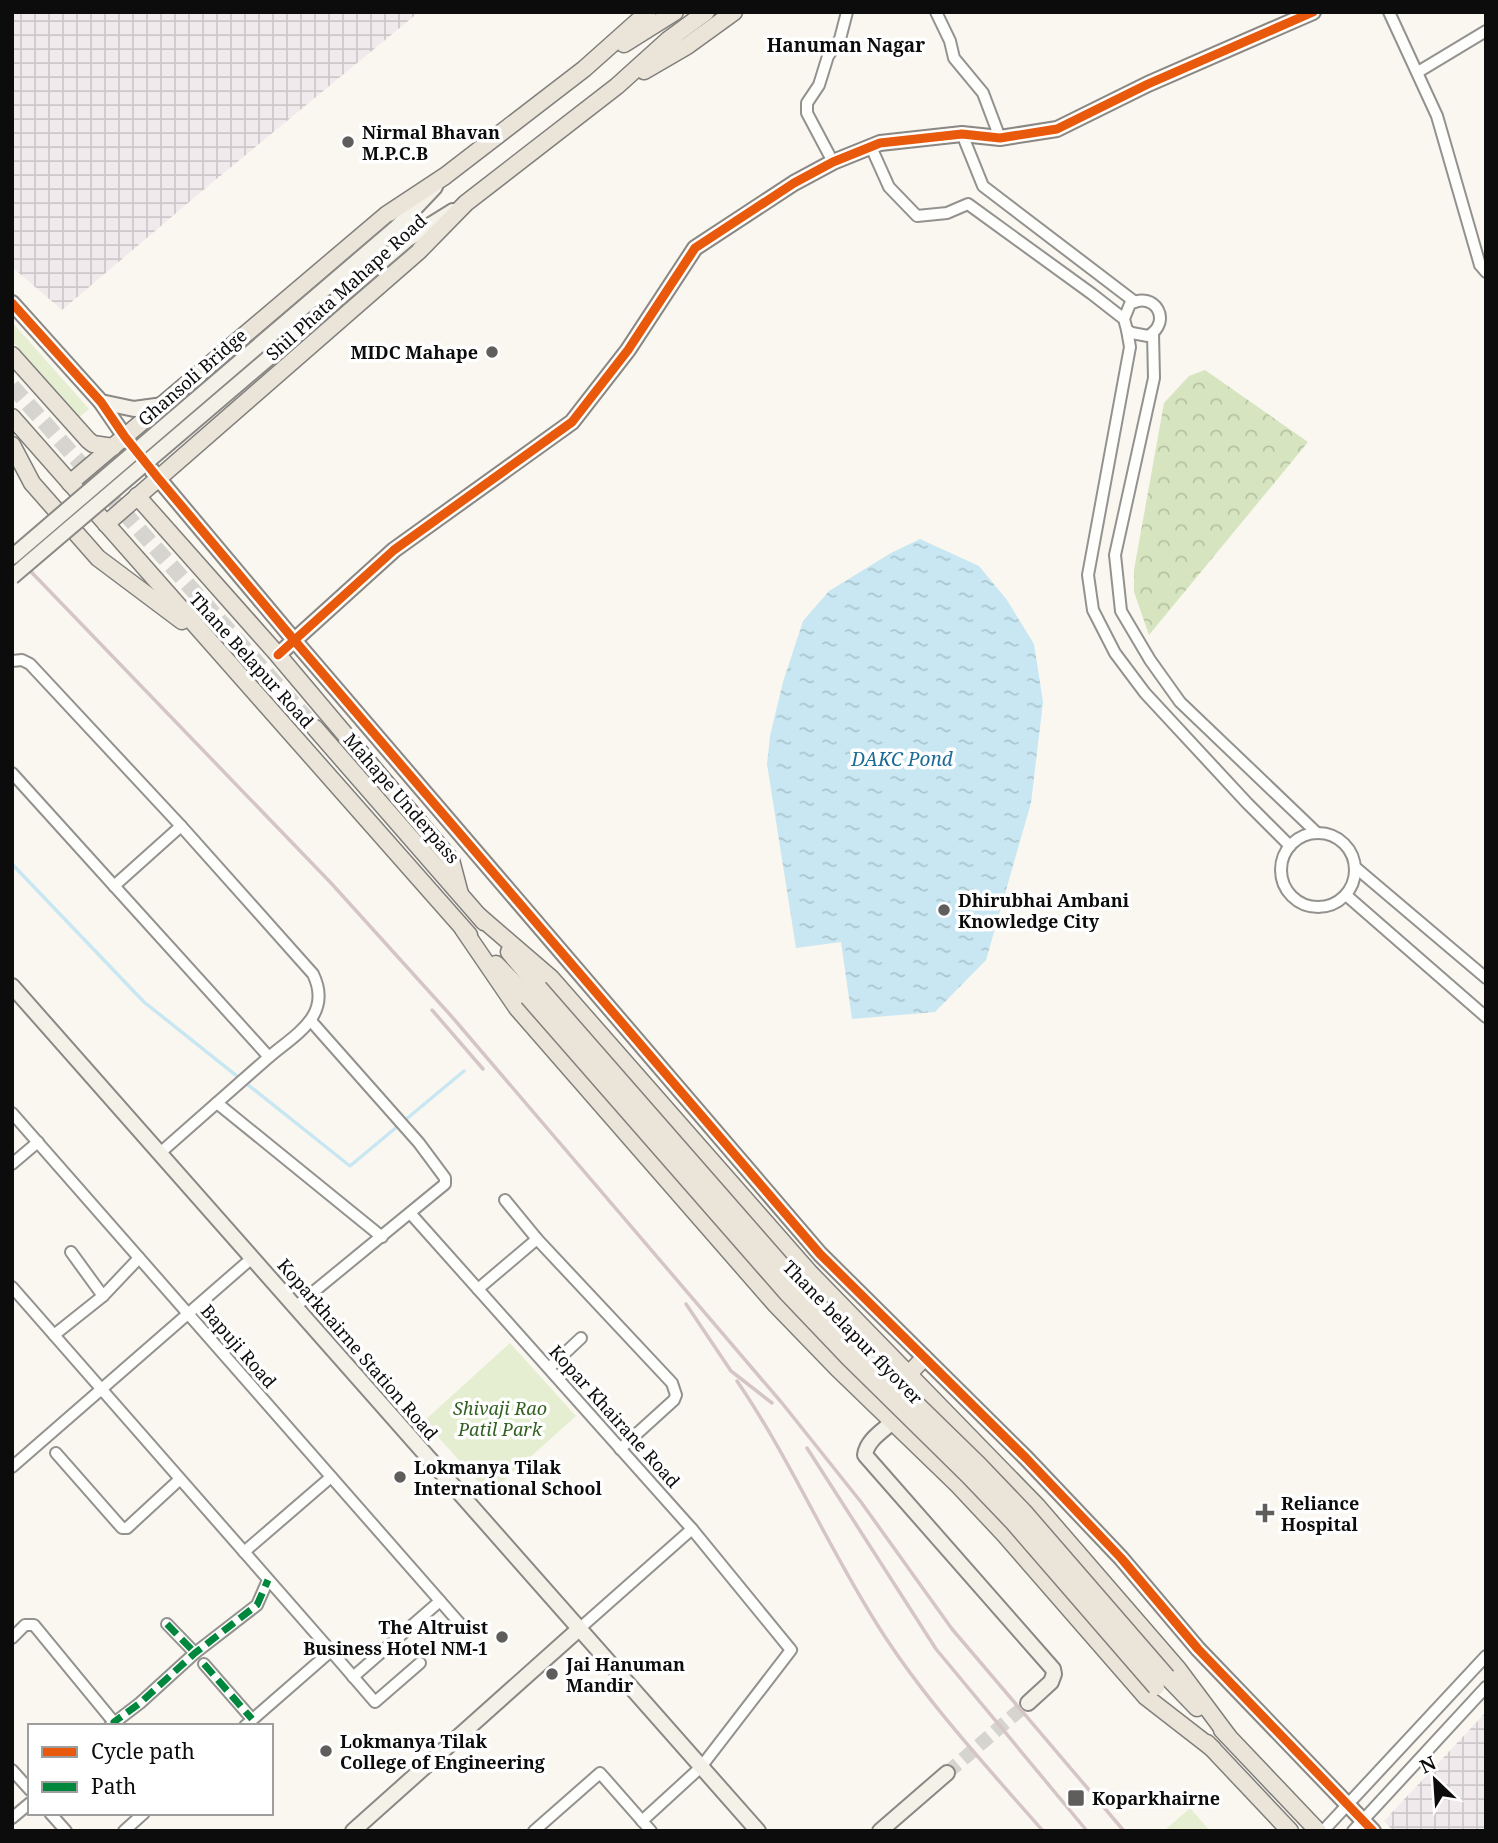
<svg xmlns="http://www.w3.org/2000/svg" width="1498" height="1843" viewBox="0 0 1498 1843" font-family="'Noto Serif',serif">
  <style>
    .industrial { fill: url(#industrial-grid) }
    .green { fill: #e5eed1 }
    .forest { fill: url(#forest-crowns) }
    .water { fill: url(#water-ripples) }
    .lines { fill: none; stroke-linecap: round; stroke-linejoin: round }
    .stream { stroke: #c8e7f2; stroke-width: 3.5 }
    .secondary-tunnel { stroke: #d6d4ce; stroke-width: 14; stroke-dasharray: 14 7; stroke-linecap: butt }
    .primary-tunnel { stroke: #d6d4ce; stroke-width: 16; stroke-dasharray: 16 8; stroke-linecap: butt }
    .street-casing { stroke: #93928f; stroke-width: 14 }
    .secondary-casing { stroke: #8a8885; stroke-width: 18 }
    .primary-casing { stroke: #807f7c; stroke-width: 19 }
    .street { stroke: #fefefd; stroke-width: 10 }
    .secondary { stroke: #f4f1e8; stroke-width: 14 }
    .primary { stroke: #ebe5d9; stroke-width: 16 }
    .rail { stroke: #d5c5c6; stroke-width: 3.5 }
    .secondary-bridge-casing { stroke: #8a8885; stroke-width: 18; stroke-linecap: butt }
    .primary-bridge-casing { stroke: #807f7c; stroke-width: 19; stroke-linecap: butt }
    .secondary-bridge { stroke: #f4f1e8; stroke-width: 14 }
    .primary-bridge { stroke: #ebe5d9; stroke-width: 16 }
    .quiet { stroke: #00873e; stroke-width: 7; stroke-dasharray: 14 7; stroke-linecap: butt }
    .cycleway-casing { stroke: #fff; stroke-width: 13 }
    .cycleway { stroke: #e8590c; stroke-width: 9 }
    .poi-dot { fill: #5f5e5c; stroke: #fff; stroke-width: 2.5 }
    .labels { text-anchor: middle; dominant-baseline: central; stroke-width: 7; stroke-linejoin: round; paint-order: stroke }
    .poi-label { font-size: 18px; font-weight: bold; fill: #0c0c0c; stroke: #fff; text-anchor: start }
    .street-label { font-size: 18px; fill: #0c0c0c; stroke: #fff }
    .park-label { font-size: 18px; font-style: italic; fill: #326020; stroke: #fff }
    .neighbourhood-label { font-size: 19px; font-weight: bold; fill: #0c0c0c; stroke: #fff }
    .water-label { font-size: 19px; font-style: italic; fill: #1c6b97; stroke: #fff }
  </style>
  <defs>
    <pattern id="industrial-grid" width="8" height="8" patternUnits="userSpaceOnUse" patternTransform="scale(1.75)"><rect width="8" height="8" fill="#f1eaed"/><path d="M0 4h8M4 0v8" fill="none" stroke="#cdc8ca"/></pattern>
    <pattern id="forest-crowns" width="20" height="18" patternUnits="userSpaceOnUse" patternTransform="scale(1.75)"><rect width="20" height="18" fill="#d6e5bf"/><path d="M2 6a3 3 0 1 1 6 0M12 15a3 3 0 1 1 6 0" fill="none" stroke="#b6c3a3"/></pattern>
    <pattern id="water-ripples" width="26" height="14" patternUnits="userSpaceOnUse" patternTransform="scale(1.75)"><rect width="26" height="14" fill="#c8e7f2"/><path d="M2 4q2-2 4 0t4 0M15 11q2-2 4 0t4 0" fill="none" stroke="#abc5ce"/></pattern>
  </defs>
  <rect width="100%" height="100%" fill="#faf7f0"/>
  <g class="industrial">
    <polygon points="12,12 419,12 208,186 62,310 12,267"/>
    <polygon points="1486,1712 1486,1831 1393,1831 1384,1821"/>
  </g>
  <g class="green">
    <polygon points="12,322 89,409 79,417 12,341"/>
    <polygon points="510,1343 576,1416 489,1494 424,1421"/>
    <polygon points="1190,1808 1210,1831 1164,1831"/>
  </g>
  <polygon class="forest" points="1205,370 1308,442 1149,635 1134,592 1134,570 1164,403 1189,376"/>
  <polygon class="water" points="920,539 979,566 1007,600 1034,644 1043,702 1031,803 986,960 935,1012 852,1019 841,942 796,948 767,764 770,736 783,682 803,621 829,591 891,553"/>
  <g class="lines">
    <polyline class="stream" points="12,864 144,1002 350,1166 464,1071"/>
    <polyline class="secondary-tunnel" points="947,1773 1028,1703"/>
    <polyline class="primary-tunnel" points="12,386 315,728"/>
    <defs>
      <g id="street">
        <polyline points="936,12 950,41 954,58 983,93 1000,138"/>
        <polyline points="1389,12 1437,116 1480,265 1486,272"/>
        <polyline points="1418,72 1486,31"/>
        <polyline points="962,134 983,186 1135,302"/>
        <path d="M871,147L889,187L917,216L947,213L968,204L1092,294L1124,319L1127,330L1132,333L1148,336C1173,322 1155,290 1130,304L1124,319"/>
        <polyline points="833,162 807,113 807,103 819,85 828,56 840,39 847,12"/>
        <polyline points="1127,330 1130,347 1088,575 1093,610 1115,653 1145,693 1247,803 1290,846"/>
        <polyline points="1153,333 1154,378 1115,555 1121,611 1150,660 1180,702 1317,833"/>
        <path d="M12,661L22,660L30,664L181,826L313,974C333,1015 296,1034 269,1057L12,773"/>
        <circle cx="1318" cy="870" r="37"/>
        <polyline points="1355,867 1486,978"/>
        <polyline points="114,886 181,826"/>
        <polyline points="1346,895 1486,1017"/>
        <polyline points="217,1103 382,1237"/>
        <polyline points="12,1113 462,1626"/>
        <polyline points="160,1153 269,1057"/>
        <polyline points="12,1164 38,1142"/>
        <polyline points="505,1200 537,1239"/>
        <polyline points="411,1214 692,1529 579,1629"/>
        <polyline points="71,1252 103,1296"/>
        <polyline points="12,1287 331,1651 245,1726"/>
        <polyline points="478,1289 537,1239 672,1383 676,1395 674,1400 620,1449"/>
        <polyline points="295,1307 445,1184 445,1178 419,1143 311,1021"/>
        <polyline points="54,1335 103,1296 139,1258"/>
        <polyline points="549,1368 581,1338"/>
        <polyline points="56,1453 122,1528 127,1528 179,1480"/>
        <polyline points="12,1467 252,1258"/>
        <polyline points="244,1552 331,1477"/>
        <polyline points="167,1624 195,1653"/>
        <polyline points="12,1638 25,1625 34,1625 117,1726"/>
        <polyline points="331,1651 375,1702 420,1663"/>
        <polyline points="204,1664 252,1719"/>
        <polyline points="353,1677 440,1601"/>
        <polyline points="110,1726 140,1703 195,1653 257,1605 268,1580"/>
        <polyline points="12,1770 30,1790"/>
        <polyline points="50,1813 66,1831"/>
        <polyline points="12,1818 30,1803"/>
        <polyline points="642,1821 701,1767 791,1650 692,1529"/>
        <polyline points="124,1831 144,1813"/>
        <polyline points="534,1831 600,1773 651,1831"/>
        <polyline points="1323,1831 1486,1656"/>
        <polyline points="1353,1831 1486,1687"/>
      </g>
      <g id="secondary">
        <polyline points="397,227 435,187"/>
        <polyline points="408,239 453,211"/>
        <polyline points="12,303 101,402 125,437 158,478 294,640 820,1254 1026,1458 1121,1558 1198,1649 1373,1831"/>
        <polyline points="101,402 134,409 163,405"/>
        <polyline points="278,655 394,550 572,422 628,350 695,248 794,183 833,162 880,143 962,134 1000,138 1057,129 1148,84 1313,12"/>
        <polyline points="12,986 758,1831"/>
        <path d="M899,1416C888,1428 867,1438 865,1455L1053,1669L1054,1674L1051,1682L1028,1703"/>
        <polyline points="353,1831 579,1629"/>
        <polyline points="880,1831 947,1773"/>
      </g>
      <g id="primary">
        <polyline points="624,44 675,12"/>
        <polyline points="644,71 687,46 734,12"/>
        <polyline points="12,355 88,440 93,444 113,447"/>
        <polyline points="12,417 469,935"/>
        <polyline points="12,445 32,483 98,558 182,621"/>
        <polyline points="70,483 386,215 445,176 584,69 648,12"/>
        <polyline points="137,496 278,655 451,860 460,894"/>
        <polyline points="106,524 419,251 466,203 617,86 668,40 706,12"/>
        <polyline points="315,728 484,922"/>
        <polyline points="479,916 551,978 810,1273 1037,1506 1178,1669 1228,1736"/>
        <polyline points="463,929 517,1008 776,1305 837,1368 958,1485 1004,1534 1146,1697 1213,1749"/>
        <polyline points="509,952 539,988"/>
        <polyline points="496,964 528,997"/>
        <polyline points="903,1380 924,1358"/>
        <polyline points="1167,1677 1197,1708"/>
        <polyline points="1222,1730 1318,1831"/>
        <polyline points="1207,1743 1290,1831"/>
      </g>
    </defs>
    <use href="#street" class="street-casing"/>
    <use href="#secondary" class="secondary-casing"/>
    <use href="#primary" class="primary-casing"/>
    <use href="#street" class="street"/>
    <use href="#secondary" class="secondary"/>
    <use href="#primary" class="primary"/>
    <g class="rail">
      <polyline points="12,552 331,883 453,1018 782,1403 861,1502 952,1629 1124,1831"/>
      <polyline points="432,1010 483,1069"/>
      <polyline points="686,1304 731,1371 772,1403"/>
      <path d="M737,1381C791,1460 828,1548 880,1629C925,1700 987,1767 1043,1831"/>
      <polyline points="807,1448 936,1649 1087,1831"/>
    </g>
    <defs>
      <g id="secondary-bridge">
        <polyline points="12,557 397,227"/>
        <polyline points="12,577 408,239"/>
      </g>
      <g id="primary-bridge">
        <polyline points="539,988 798,1284 858,1347 979,1465 1024,1512 1167,1677"/>
        <polyline points="528,997 787,1293 848,1357 968,1475 1013,1522 1156,1687"/>
      </g>
    </defs>
    <use href="#secondary-bridge" class="secondary-bridge-casing"/>
    <use href="#primary-bridge" class="primary-bridge-casing"/>
    <use href="#secondary-bridge" class="secondary-bridge"/>
    <use href="#primary-bridge" class="primary-bridge"/>
    <g class="quiet">
      <polyline points="167,1624 195,1653"/>
      <polyline points="204,1664 252,1719"/>
      <polyline points="117,1726 114,1722 140,1703 195,1653 257,1605 268,1580"/>
    </g>
    <defs>
      <g id="cycleway">
        <polyline points="12,303 101,402 125,437 158,478 294,640 820,1254 1026,1458 1121,1558 1198,1649 1373,1831"/>
        <polyline points="278,655 394,550 572,422 628,350 695,248 794,183 833,162 880,143 962,134 1000,138 1057,129 1148,84 1313,12"/>
      </g>
    </defs>
    <use href="#cycleway" class="cycleway-casing"/>
    <use href="#cycleway" class="cycleway"/>
  </g>
  <g class="poi-dot">
    <circle cx="348" cy="142" r="7"/>
    <circle cx="492" cy="352" r="7"/>
    <circle cx="944" cy="910" r="7"/>
    <circle cx="400" cy="1477" r="7"/>
    <path d="M1261.5 1502.5h7v7h7v7h-7v7h-7v-7h-7v-7h7z"/>
    <circle cx="502" cy="1637" r="7"/>
    <circle cx="552" cy="1674" r="7"/>
    <circle cx="326" cy="1751" r="7"/>
    <rect x="1067" y="1789" width="18" height="18" rx="3.5"/>
  </g>
  <g class="labels">
    <g class="poi-label">
      <text x="362" y="132">Nirmal Bhavan<tspan x="362" dy="21">M.P.C.B</tspan></text>
      <text x="478" y="352" text-anchor="end">MIDC Mahape</text>
      <text x="958" y="900">Dhirubhai Ambani<tspan x="958" dy="21">Knowledge City</tspan></text>
      <text x="414" y="1467">Lokmanya Tilak<tspan x="414" dy="21">International School</tspan></text>
      <text x="1281" y="1503">Reliance<tspan x="1281" dy="21">Hospital</tspan></text>
      <text x="488" y="1627" text-anchor="end">The Altruist<tspan x="488" dy="21">Business Hotel NM-1</tspan></text>
      <text x="566" y="1664">Jai Hanuman<tspan x="566" dy="21">Mandir</tspan></text>
      <text x="340" y="1741">Lokmanya Tilak<tspan x="340" dy="21">College of Engineering</tspan></text>
      <text x="1092" y="1798">Koparkhairne</text>
    </g>
    <g class="street-label">
      <text transform="translate(346 287) rotate(-42)">Shil Phata Mahape Road</text>
      <text transform="translate(192 377) rotate(-41)">Ghansoli Bridge</text>
      <text transform="translate(252 660) rotate(48)">Thane Belapur Road</text>
      <text transform="translate(402 798) rotate(49)">Mahape Underpass</text>
      <text transform="translate(853 1332) rotate(46)">Thane belapur flyover</text>
      <text transform="translate(239 1346) rotate(49)">Bapuji Road</text>
      <text transform="translate(358 1349) rotate(49)">Koparkhairne Station Road</text>
      <text transform="translate(615 1416) rotate(48)">Kopar Khairane Road</text>
    </g>
    <g class="park-label">
      <text x="500" y="1408">Shivaji Rao<tspan x="500" dy="21">Patil Park</tspan></text>
    </g>
    <g class="neighbourhood-label">
      <text x="846" y="45">Hanuman Nagar</text>
    </g>
    <g class="water-label">
      <text x="902" y="759">DAKC Pond</text>
    </g>
  </g>
  <rect width="1498" height="1843" fill="none" stroke="#0c0c0c" stroke-width="28"/>
  <rect x="28" y="1724" width="245" height="91" fill="#ffffff" stroke="#9e9e9e" stroke-width="2"/>
  <rect x="42" y="1747" width="35" height="10" fill="#e8590c" stroke="#9e9e9e" stroke-width="2"/>
  <text x="91" y="1759" font-size="21" fill="#0c0c0c">Cycle path</text>
  <rect x="42" y="1782" width="35" height="10" fill="#00873e" stroke="#9e9e9e" stroke-width="2"/>
  <text x="91" y="1794" font-size="21" fill="#0c0c0c">Path</text>
  <g transform="translate(1435 1780) rotate(335)" stroke="#ffffff" stroke-width="5" paint-order="stroke">
  <path d="M0-5L12 26L0 18L-12 26Z" fill="#0c0c0c"/>
  <text y="-10" font-size="19" font-weight="bold" text-anchor="middle" fill="#0c0c0c">N</text>
  </g>
</svg>
